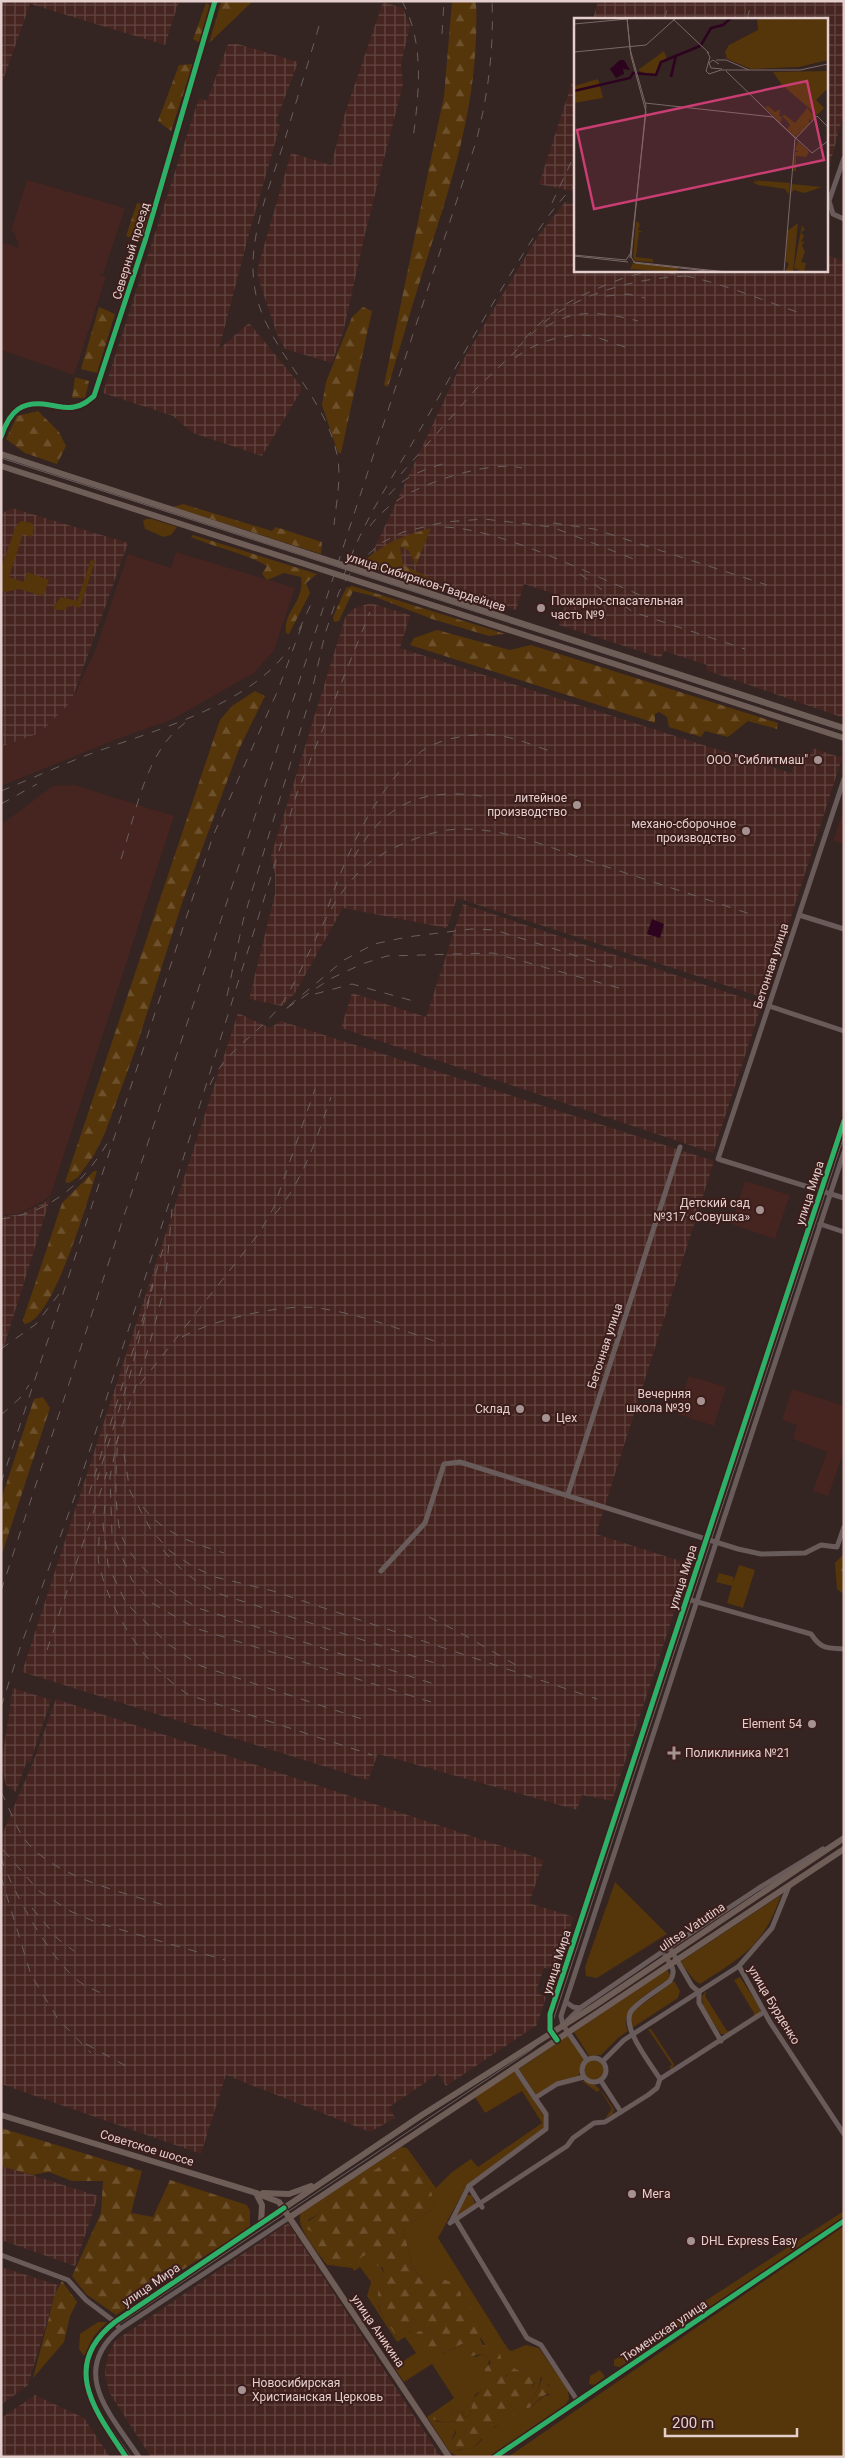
<svg xmlns="http://www.w3.org/2000/svg" width="845" height="2458" viewBox="0 0 845 2458" font-family="Roboto,sans-serif">
  <style>
    .built { fill: #462521 }
    .industrial { fill: url(#industrial-grid) }
    .green { fill: #55350a; fill-rule: evenodd }
    .forest { fill: url(#forest-firs) }
    .water { fill: #2d031f }
    .lines { fill: none; stroke-linecap: round; stroke-linejoin: round }
    .minor { stroke: #685b5a; stroke-width: 5 }
    .major { stroke: #6f5e58; stroke-width: 6 }
    .tram { stroke: #6a5f5e; stroke-width: 1 }
    .rail { stroke: #6a5f5e; stroke-width: 1; stroke-dasharray: 9 9; stroke-linecap: butt }
    .cycleway-casing { stroke: #3b1e1b; stroke-width: 8 }
    .cycleway { stroke: #2db169; stroke-width: 5 }
    .poi-dot { fill: #a69391; stroke: #3b1e1b; stroke-width: 2 }
    .labels { text-anchor: middle; dominant-baseline: central; stroke-width: 4; stroke-linejoin: round; paint-order: stroke }
    .street-label { font-size: 12px; fill: #e4cfcd; stroke: #3b1e1b }
    .poi-label { font-size: 12px; fill: #e4cfcd; stroke: #3b1e1b; text-anchor: end }
    .inset-river { fill: none; stroke: #2d031f; stroke-width: 2.5 }
    .inset-road { fill: none; stroke: #7a6866; stroke-width: 1 }
    .view { fill: #c93d72; fill-opacity: 0.15; stroke: #c93d72; stroke-width: 2.5 }
    .inset-edge { fill: none; stroke: #e4cfcd; stroke-width: 2.5 }
  </style>
  <defs>
    <pattern id="industrial-grid" width="8" height="8" patternUnits="userSpaceOnUse" patternTransform="scale(1.25)"><rect width="8" height="8" fill="#462521"/><path d="M0 4h8M4 0v8" fill="none" stroke="#614440"/></pattern>
    <pattern id="forest-firs" width="22" height="20" patternUnits="userSpaceOnUse" patternTransform="scale(1.25)"><rect width="22" height="20" fill="#55350a"/><path d="M5 1l3.5 6h-7zM16 11l3.5 6h-7z" fill="#6d512c"/></pattern>
  </defs>
  <rect width="100%" height="100%" fill="#342422"/>
  <g class="built">
    <polygon points="27,180 125,208 103,274 98,274 106,277 74,375 1,350 1,242 19,248 14,232 11,231"/>
    <polygon points="176,552 295,588 274,650 254,673 171,720 117,739 1,786 1,746 40,733 71,702 95,651 128,554 171,568"/>
    <polygon points="74,785 174,816 51,1194 43,1201 20,1213 1,1216 1,825 53,786"/>
    <polygon points="844,808 844,844 833,841"/>
    <polygon points="745,1181 790,1195 775,1239 731,1224"/>
    <polygon points="689,1376 726,1387 714,1426 677,1414"/>
    <polygon points="792,1389 844,1406 844,1450 828,1496 813,1491 827,1452 793,1439 797,1425 782,1420"/>
  </g>
  <g class="industrial">
    <polygon points="1,1 179,1 165,45 30,4 1,86"/>
    <polygon points="598,1 844,1 844,112 826,179 826,19 593,19"/>
    <polygon points="383,2 403,8 410,26 401,64 403,84 365,234 343,333 332,363 285,349 277,334 262,290 257,273 259,263 291,153 331,165 345,113"/>
    <polygon points="228,44 238,44 298,62 276,121 280,126 250,230 219,349 249,323 301,386 301,391 262,456 193,433 173,416 103,393 199,98 207,101"/>
    <polygon points="575,73 575,192 539,184"/>
    <polygon points="565,202 575,204 575,270 826,270 826,255 844,261 844,718 706,670 707,665 664,651 661,658 559,625 567,598 524,584 516,610 368,562 463,360 538,236"/>
    <polygon points="12,508 128,543 71,702 40,733 3,746 1,514"/>
    <polygon points="370,603 410,615 400,648 791,773 798,754 809,758 813,748 842,758 765,998 457,898 447,928 343,908 295,993 282,1006 249,999 275,894 275,874 271,856 345,618 353,609"/>
    <polygon points="463,904 762,1004 713,1153 341,1028 352,993 426,1017"/>
    <polygon points="238,1013 270,1028 281,1021 714,1161 596,1534 690,1564 612,1801 582,1795 577,1810 378,1754 368,1780 22,1672"/>
    <polygon points="51,1196 1,1356 1,1217 20,1214 44,1203"/>
    <polygon points="13,1688 51,1700 30,1763 27,1760 16,1792 6,1785 1,1766"/>
    <polygon points="56,1699 544,1860 529,1903 574,1917 555,1970 544,1968 538,1986 539,1994 546,1997 537,2025 446,2086 438,2074 389,2107 395,2118 370,2132 226,2075 201,2154 1,2084 1,1837 34,1760"/>
    <polygon points="1,2165 98,2196 75,2266 1,2240"/>
    <polygon points="288,2223 441,2457 151,2457 109,2392 105,2373 108,2355 115,2341"/>
    <polygon points="1,2267 58,2285 28,2385 1,2405"/>
    <polygon points="35,2395 84,2418 110,2457 1,2457 1,2418"/>
  </g>
  <g class="green">
    <polygon points="146,519 152,519 177,527 171,535 164,537 145,529 143,521"/>
    <polygon points="21,521 32,523 34,528 32,537 23,534 9,577 24,582 27,572 49,580 43,596 19,589 5,592 1,591 1,568 16,526"/>
    <polygon points="91,560 95,561 80,608 69,605 65,610 56,610 53,607 61,597 77,601"/>
    <polygon points="739,1565 755,1570 743,1608 727,1603 732,1586 716,1582 719,1573 734,1577 733,1583"/>
    <polygon points="615,1882 667,1934 597,1978 586,1976 585,1967"/>
    <path d="M781,1895C764,1946 742,1957 700,1984L694,1980L680,1962Z"/>
    <path d="M667,1970L672,1977C656,1988 616,2008 628,2031L618,2038L601,2055L589,2056L574,2032Z"/>
    <polygon points="740,1977 760,2008 760,2012 753,2017 754,2013 734,1980"/>
    <polygon points="674,1981 680,1991 678,1998 632,2028 630,2018 635,2010"/>
    <polygon points="706,1991 705,1996 727,2031 731,2031 726,2034 721,2034 703,2007 702,1996"/>
    <polygon points="648,2029 651,2029 674,2064 672,2069 669,2067 672,2065"/>
    <polygon points="569,2035 585,2059 578,2077 537,2096 519,2069"/>
    <circle cx="594" cy="2070" r="10"/>
    <path d="M514,2071L543,2115L544,2128L467,2185L438,2238L508,2349L511,2351L526,2345L539,2348L568,2390L569,2399L566,2404L490,2457H458L450,2452L427,2417L454,2398L432,2364L404,2382L394,2367L416,2353L405,2337L397,2342L367,2296L371,2282L360,2267L354,2271L352,2268L327,2265C319,2254 294,2226 301,2213L401,2147L407,2148L436,2188L452,2172L471,2159L478,2167L542,2123L522,2091L485,2113L475,2097ZM405,2151C418,2168 434,2185 434,2208L403,2228L412,2265L419,2277L424,2281L431,2279L453,2283L461,2294V2307L505,2376L520,2370L535,2383L510,2419L499,2423L471,2450L467,2448L457,2451L452,2438L457,2428L455,2421L445,2423L435,2421L450,2415L453,2409L462,2411L465,2418L469,2417L475,2395L484,2388L489,2360L483,2354L475,2357L466,2345L462,2344L444,2353L419,2349L426,2327L424,2320H421L410,2328V2333L397,2337C378,2308 373,2308 384,2273L373,2253H368L349,2265H333L314,2235L308,2220L319,2214L321,2206ZM541,2377L550,2386L549,2395L544,2396L528,2409L526,2407L538,2389Z"/>
    <path d="M582,2081C596,2079 607,2099 614,2109L613,2114L605,2118L612,2109L600,2090L597,2092Z"/>
    <polygon points="467,2195 472,2195 475,2204 456,2216"/>
    <polygon points="844,2211 844,2217 620,2367 614,2366 614,2360"/>
    <polygon points="844,2226 844,2457 508,2457"/>
    <polygon points="98,2322 107,2322 94,2336 85,2355 83,2355 79,2349 80,2334"/>
    <polygon points="600,2370 605,2377 594,2385 589,2384 590,2376"/>
  </g>
  <g class="forest">
    <polygon points="223,1 253,1 209,43 221,3"/>
    <path d="M452,1H476C480,99 453,179 423,271C411,309 400,348 388,387L384,385L444,96Z"/>
    <polygon points="206,3 211,6 200,43 193,39"/>
    <polygon points="193,64 171,131 158,121 179,65"/>
    <polygon points="137,203 153,207 141,241 126,236"/>
    <polygon points="99,307 115,314 97,373 81,369"/>
    <polygon points="363,307 372,311 341,453 338,453 322,405 326,382 352,317"/>
    <polygon points="75,377 89,381 85,398 72,398"/>
    <polygon points="38,411 59,432 66,446 57,464 25,453 6,439 17,416"/>
    <polygon points="183,504 272,531 276,527 322,542 321,554 173,507"/>
    <path d="M431,528L416,565L408,550L400,547L403,565L434,580L446,589L506,608L500,610L361,564C384,543 400,537 431,528Z"/>
    <path d="M193,535L317,574L306,583L310,593L289,634L286,633C283,611 305,602 301,577L284,573L267,580L262,574L267,566C243,552 216,548 191,537Z"/>
    <polygon points="352,586 505,634 489,636 432,619 373,596 353,591 339,621 334,622 333,617 346,588"/>
    <polygon points="437,630 510,650 531,645 778,723 777,729 748,721 728,737 705,731 701,737 669,727 667,717 659,712 655,714 655,723 410,645 414,638"/>
    <polygon points="255,691 265,696 239,749 182,903 136,1048 105,1133 94,1155 78,1177 69,1183 65,1182 220,720 232,706"/>
    <path d="M94,1171H97C88,1199 53,1323 24,1324L23,1320L62,1203Z"/>
    <polygon points="43,1397 50,1408 1,1557 1,1500 34,1399"/>
    <polygon points="844,1554 844,1594 837,1589 835,1563"/>
    <polygon points="1,2128 142,2171 131,2213 153,2217 170,2180 247,2205 250,2211 250,2228 177,2273 166,2269 150,2281 151,2292 116,2315 86,2294 72,2276 101,2213 103,2181 72,2181 49,2172 32,2175 1,2166"/>
    <path d="M405,2150C418,2169 434,2184 434,2208L403,2228L412,2265L419,2277L424,2281L438,2277L453,2283L461,2293V2307L473,2309L483,2320L487,2329L480,2339L483,2345L499,2350L506,2377L514,2368C519,2373 527,2368 536,2375C534,2388 520,2412 510,2419C505,2423 500,2422 495,2426C491,2430 493,2435 488,2439H481L471,2450L467,2448L454,2451L449,2444L456,2433L455,2421L445,2423L433,2419L435,2415H450L455,2406H459L465,2418L469,2417L474,2398L484,2387L485,2369L491,2362L483,2354L471,2356L466,2345L462,2344L435,2357L424,2354L423,2351L415,2346L417,2332L425,2330L424,2320L410,2328L409,2336L397,2337C386,2321 374,2308 379,2287C381,2280 385,2275 383,2268L376,2265L373,2253C364,2253 360,2260 352,2264C330,2274 315,2250 313,2232L306,2229V2223L319,2214L320,2206Z"/>
    <polygon points="62,2281 77,2302 70,2316 64,2342 33,2378 55,2294"/>
    <polygon points="543,2376 547,2377 548,2386 553,2385 555,2388 553,2392 543,2396 528,2409 526,2407 538,2389"/>
  </g>
  <polygon class="water" points="652,919 664,924 660,938 647,934"/>
  <g class="lines">
    <g class="minor">
      <polyline points="844,158 829,201 833,214 844,219"/>
      <path d="M1,437C10,410 22,400 50,405C58,406 66,409 74,407C82,406 88,401 94,396L145,241L215,1"/>
      <polyline points="844,779 718,1159 844,1198"/>
      <polyline points="799,915 844,929"/>
      <polyline points="769,1006 844,1031"/>
      <polyline points="820,1224 844,1232"/>
      <polyline points="568,1494 680,1147"/>
      <polyline points="381,1571 425,1523 444,1464 460,1462 738,1549 761,1554 805,1553 821,1545 837,1547 844,1527"/>
      <path d="M687,1599L811,1634C821,1649 826,1648 844,1649"/>
      <polyline points="671,1950 692,1986 699,1992 699,2003 721,2041"/>
      <polyline points="739,1966 770,2022 844,2134"/>
      <polyline points="566,2002 573,2007 580,2008"/>
      <polyline points="567,2021 580,2008 659,1954 759,1888 823,1849"/>
      <polyline points="557,2040 550,2030 550,2014 844,1121"/>
      <circle cx="594" cy="2070" r="12"/>
      <polyline points="587,2060 563,2025 561,2016 844,1152"/>
      <polyline points="603,2061 624,2040 739,1966 772,1928 789,1886"/>
      <polyline points="515,2068 535,2098"/>
      <path d="M660,2079C651,2064 619,2025 632,2010C642,1999 658,1990 670,1981C677,1971 671,1965 665,1956"/>
      <polyline points="601,2081 621,2112"/>
      <polyline points="469,2186 482,2207"/>
      <polyline points="456,2220 527,2338 541,2345 577,2400"/>
      <polyline points="451,2222 469,2186 546,2129 546,2114 535,2098 557,2084 584,2077"/>
      <polyline points="450,2223 567,2146 573,2138 594,2123 605,2122 648,2095 657,2088 660,2079 764,2012"/>
      <polyline points="1,2255 68,2280 86,2300 115,2322 120,2329"/>
      <path d="M126,2457C96,2412 59,2366 115,2322L284,2208"/>
      <path d="M139,2457C111,2415 68,2372 120,2329L290,2217"/>
      <polyline points="495,2457 844,2221"/>
    </g>
    <g class="major">
      <polyline points="1,454 844,728"/>
      <polyline points="1,466 844,738"/>
      <polyline points="1,2115 256,2193 279,2202 449,2457"/>
      <polyline points="256,2193 262,2205 261,2224"/>
      <polyline points="263,2193 289,2194 311,2186"/>
      <polyline points="284,2208 422,2115 594,2006 844,1838"/>
      <polyline points="290,2217 844,1849"/>
    </g>
    <g class="tram">
      <polyline points="1,458 844,731"/>
      <path d="M131,2457C105,2418 66,2377 107,2332L531,2050L547,2036L550,2030L844,1136"/>
    </g>
    <g class="rail">
      <path d="M402,1C425,43 419,93 413,139"/>
      <polyline points="664,19 670,1"/>
      <polyline points="747,19 752,1"/>
      <path d="M319,26C308,64 296,102 285,139C270,188 244,242 256,295C271,356 328,397 338,460C341,481 336,504 334,525"/>
      <polyline points="442,34 444,1"/>
      <polyline points="552,203 575,154"/>
      <path d="M686,276C639,278 586,291 547,320C537,328 528,338 518,347C539,320 563,303 594,290C613,282 634,272 656,272C699,273 761,300 803,314"/>
      <polyline points="606,296 628,294 645,298"/>
      <path d="M546,327C575,307 607,313 638,321"/>
      <path d="M515,358C535,342 566,332 592,336C603,339 615,344 625,347"/>
      <polyline points="401,474 476,389 524,343"/>
      <path d="M389,495C405,475 425,469 449,462"/>
      <polyline points="553,523 594,529 767,585"/>
      <path d="M370,526C377,517 388,506 398,500C424,482 491,460 522,468"/>
      <path d="M445,527C504,530 585,572 640,595"/>
      <polyline points="580,574 633,612 745,649"/>
      <path d="M344,575C362,521 397,471 425,421C452,374 479,326 507,280C528,246 547,213 575,185"/>
      <polyline points="299,630 312,602"/>
      <path d="M1,791C28,780 55,768 82,757C147,732 251,707 290,647"/>
      <polyline points="1,804 37,784"/>
      <path d="M354,857C387,800 425,787 488,797"/>
      <path d="M121,859C137,811 145,749 189,720"/>
      <path d="M328,907C346,855 375,789 418,754C438,737 477,732 502,736C519,739 537,747 553,752"/>
      <polyline points="619,988 493,953 387,956 362,964 330,979 284,1010 344,960 374,944 407,937 471,929 495,930 621,970"/>
      <polyline points="315,994 352,984 417,1002"/>
      <polyline points="227,996 243,921 311,695 325,634 339,592 353,568 381,543 403,532 445,522 484,519 552,527 636,560"/>
      <path d="M210,1085C226,1047 267,1030 286,997C312,954 325,904 363,868C381,851 423,833 448,830C498,824 548,847 595,863C647,880 700,897 753,915"/>
      <path d="M275,1214C303,1181 317,1137 331,1097"/>
      <path d="M1,1219C50,1213 83,1184 108,1142"/>
      <polyline points="150,1292 163,1249"/>
      <path d="M182,1337C212,1320 284,1303 318,1308C361,1314 402,1330 443,1344"/>
      <polyline points="1,1349 36,1324 59,1294"/>
      <polyline points="140,1384 260,1232 274,1207 315,1089"/>
      <polyline points="1,1415 20,1398 29,1385"/>
      <polyline points="116,1444 147,1353 165,1286 172,1209"/>
      <polyline points="124,1454 130,1491 151,1530 170,1551 192,1566 215,1577 273,1591 597,1699"/>
      <polyline points="1,1483 213,836 278,690 302,625"/>
      <polyline points="89,1494 153,1285 130,1375 97,1480"/>
      <polyline points="105,1505 103,1524 108,1565 126,1603 168,1644 201,1666 365,1720"/>
      <path d="M143,1507C164,1534 193,1543 224,1553"/>
      <path d="M99,1537C99,1546 97,1556 99,1564C110,1614 147,1668 189,1695L372,1755"/>
      <path d="M163,1550C180,1570 196,1583 220,1594L444,1666"/>
      <path d="M1,1591L476,142C488,95 494,50 492,1"/>
      <polyline points="429,1617 459,1632 521,1668"/>
      <polyline points="47,1650 107,1472"/>
      <path d="M431,1702L195,1628L152,1603L132,1580L112,1534L110,1477L118,1437C116,1467 114,1496 119,1526C126,1563 170,1593 201,1609L437,1685"/>
      <polyline points="1,1707 19,1651 76,1493 179,1172 297,793 370,612"/>
      <path d="M1,1792C9,1806 14,1824 23,1837C50,1877 126,1893 170,1907"/>
      <polyline points="3,1850 39,1891 70,1911 98,1923 225,1960"/>
      <path d="M1,1858C14,1894 48,1955 77,1980C86,1987 97,1991 108,1996"/>
      <polyline points="1,1877 31,1975 58,2019 91,2053"/>
      <polyline points="32,1908 58,1939 74,1951"/>
      <polyline points="86,2044 126,2066"/>
    </g>
    <defs>
      <g id="cycleway">
        <path d="M1,437C10,410 22,400 50,405C58,406 66,409 74,407C82,406 88,401 94,396L145,241L215,1"/>
        <polyline points="557,2040 550,2030 550,2014 844,1121"/>
        <path d="M126,2457C96,2412 59,2366 115,2322L284,2208"/>
        <polyline points="495,2457 844,2221"/>
      </g>
    </defs>
    <use href="#cycleway" class="cycleway-casing"/>
    <use href="#cycleway" class="cycleway"/>
  </g>
  <g class="poi-dot">
    <circle cx="541" cy="608" r="5"/>
    <circle cx="818" cy="760" r="5"/>
    <circle cx="577" cy="805" r="5"/>
    <circle cx="746" cy="831" r="5"/>
    <circle cx="760" cy="1210" r="5"/>
    <circle cx="701" cy="1401" r="5"/>
    <circle cx="520" cy="1409" r="5"/>
    <circle cx="546" cy="1418" r="5"/>
    <circle cx="812" cy="1724" r="5"/>
    <path d="M671.5 1745.5h5v5h5v5h-5v5h-5v-5h-5v-5h5z"/>
    <circle cx="632" cy="2194" r="5"/>
    <circle cx="691" cy="2241" r="5"/>
    <circle cx="242" cy="2390" r="5"/>
  </g>
  <g class="labels">
    <g class="street-label">
      <text transform="translate(131 251) rotate(-73)">Северный проезд</text>
      <text transform="translate(426 582) rotate(18)">улица Сибиряков-Гвардейцев</text>
      <text transform="translate(771 966) rotate(-72)">Бетонная улица</text>
      <text transform="translate(810 1193) rotate(-72)">улица Мира</text>
      <text transform="translate(605 1346) rotate(-72)">Бетонная улица</text>
      <text transform="translate(683 1577) rotate(-72)">улица Мира</text>
      <text transform="translate(692 1927) rotate(-34)">ulitsa Vatutina</text>
      <text transform="translate(557 1962) rotate(-72)">улица Мира</text>
      <text transform="translate(774 2005) rotate(59)">улица Бурденко</text>
      <text transform="translate(147 2148) rotate(17)">Советское шоссе</text>
      <text transform="translate(151 2285) rotate(-34)">улица Мира</text>
      <text transform="translate(378 2331) rotate(56)">улица Аникина</text>
      <text transform="translate(664 2331) rotate(-34)">Тюменская улица</text>
    </g>
    <g class="poi-label">
      <text x="551" y="601" text-anchor="start">Пожарно-спасательная<tspan x="551" dy="14">часть №9</tspan></text>
      <text x="808" y="760">ООО "Сиблитмаш"</text>
      <text x="567" y="798">литейное<tspan x="567" dy="14">производство</tspan></text>
      <text x="736" y="824">механо-сборочное<tspan x="736" dy="14">производство</tspan></text>
      <text x="750" y="1203">Детский сад<tspan x="750" dy="14">№317 «Совушка»</tspan></text>
      <text x="691" y="1394">Вечерняя<tspan x="691" dy="14">школа №39</tspan></text>
      <text x="510" y="1409">Склад</text>
      <text x="556" y="1418" text-anchor="start">Цех</text>
      <text x="802" y="1724">Element 54</text>
      <text x="685" y="1753" text-anchor="start">Поликлиника №21</text>
      <text x="642" y="2194" text-anchor="start">Мега</text>
      <text x="701" y="2241" text-anchor="start">DHL Express Easy</text>
      <text x="252" y="2383" text-anchor="start">Новосибирская<tspan x="252" dy="14">Христианская Церковь</tspan></text>
    </g>
  </g>
  <g transform="translate(574 18)">
    <rect width="254" height="254" fill="#342422"/>
    <path d="M90,33L93,41L87,45L83,56L69,55L64,52ZM254,53V70L242,82L250,90L243,97L208,67L199,54ZM24,61L29,80L0,85V68ZM194,88L201,94L206,91L205,99L211,97L221,105L233,90L241,99L238,103L235,101V106L222,119L213,111L216,107L213,103L208,98L207,105L191,89ZM232,93L240,100L231,98V107L224,111L226,115L222,118L214,110L225,107ZM224,205L219,254H211L215,246L212,244L213,213ZM228,207L231,212L227,214L230,218L227,224L231,223L228,227L231,234L227,244L232,245L230,254L220,250Z" fill="#55350a" fill-rule="evenodd"/>
    <path d="M189,0L254,1V42L225,49L177,51L153,41L151,34L155,27L184,12L183,2ZM233,91L241,100L238,102L237,99H231V107L224,111L226,114L222,118L213,110L225,106ZM224,123L235,134L232,139L222,138V153H219L221,134H225L221,132ZM178,162L216,165L215,177L211,171L184,167L178,164H185ZM217,166L248,169L230,175L220,172L217,175ZM62,203L66,206L64,212L69,214H65L62,239L79,241V244L61,243L59,239Z" fill="#55350a"/>
    <path d="M59,245L104,249L103,254L56,251Z" fill="#55350a"/>
    <path d="M46,42H50L56,52L49,51L50,56L42,60L36,51Z" fill="#2d031f"/>
    <path class="inset-river" d="M127,27L137,10L149,7L157,0M97,59L102,37M0,73L56,60L59,55L82,57L87,44L126,28"/>
    <path class="inset-road" d="M53,0L57,38L72,94L56,240M53,0L56,31L72,88L57,239L61,245L142,254M98,0L135,35M0,6L53,1M0,34L72,27L102,0M133,34L136,39L132,53L135,56L147,52H226L254,46M142,42H152L175,52M145,46L139,42L135,45L137,50L148,51M152,53L221,120M71,85L199,99L238,135L254,123M0,237L52,242L58,233M0,238L54,244M59,244L153,254M210,254L221,121L243,98L254,109"/>
    <path class="view" d="M233,63L250,142L20,191L3,112Z"/>
    <rect width="254" height="254" class="inset-edge"/>
  </g>
  <rect width="845" height="2458" fill="none" stroke="#e4cfcd" stroke-width="5"/>
  <path d="M665 2428v8h132v-8" fill="none" stroke="#e4cfcd" stroke-width="2.5"/>
  <text x="672" y="2428" font-size="15" fill="#e4cfcd" stroke="#3b1e1b" stroke-width="4" paint-order="stroke">200 m</text>
</svg>
